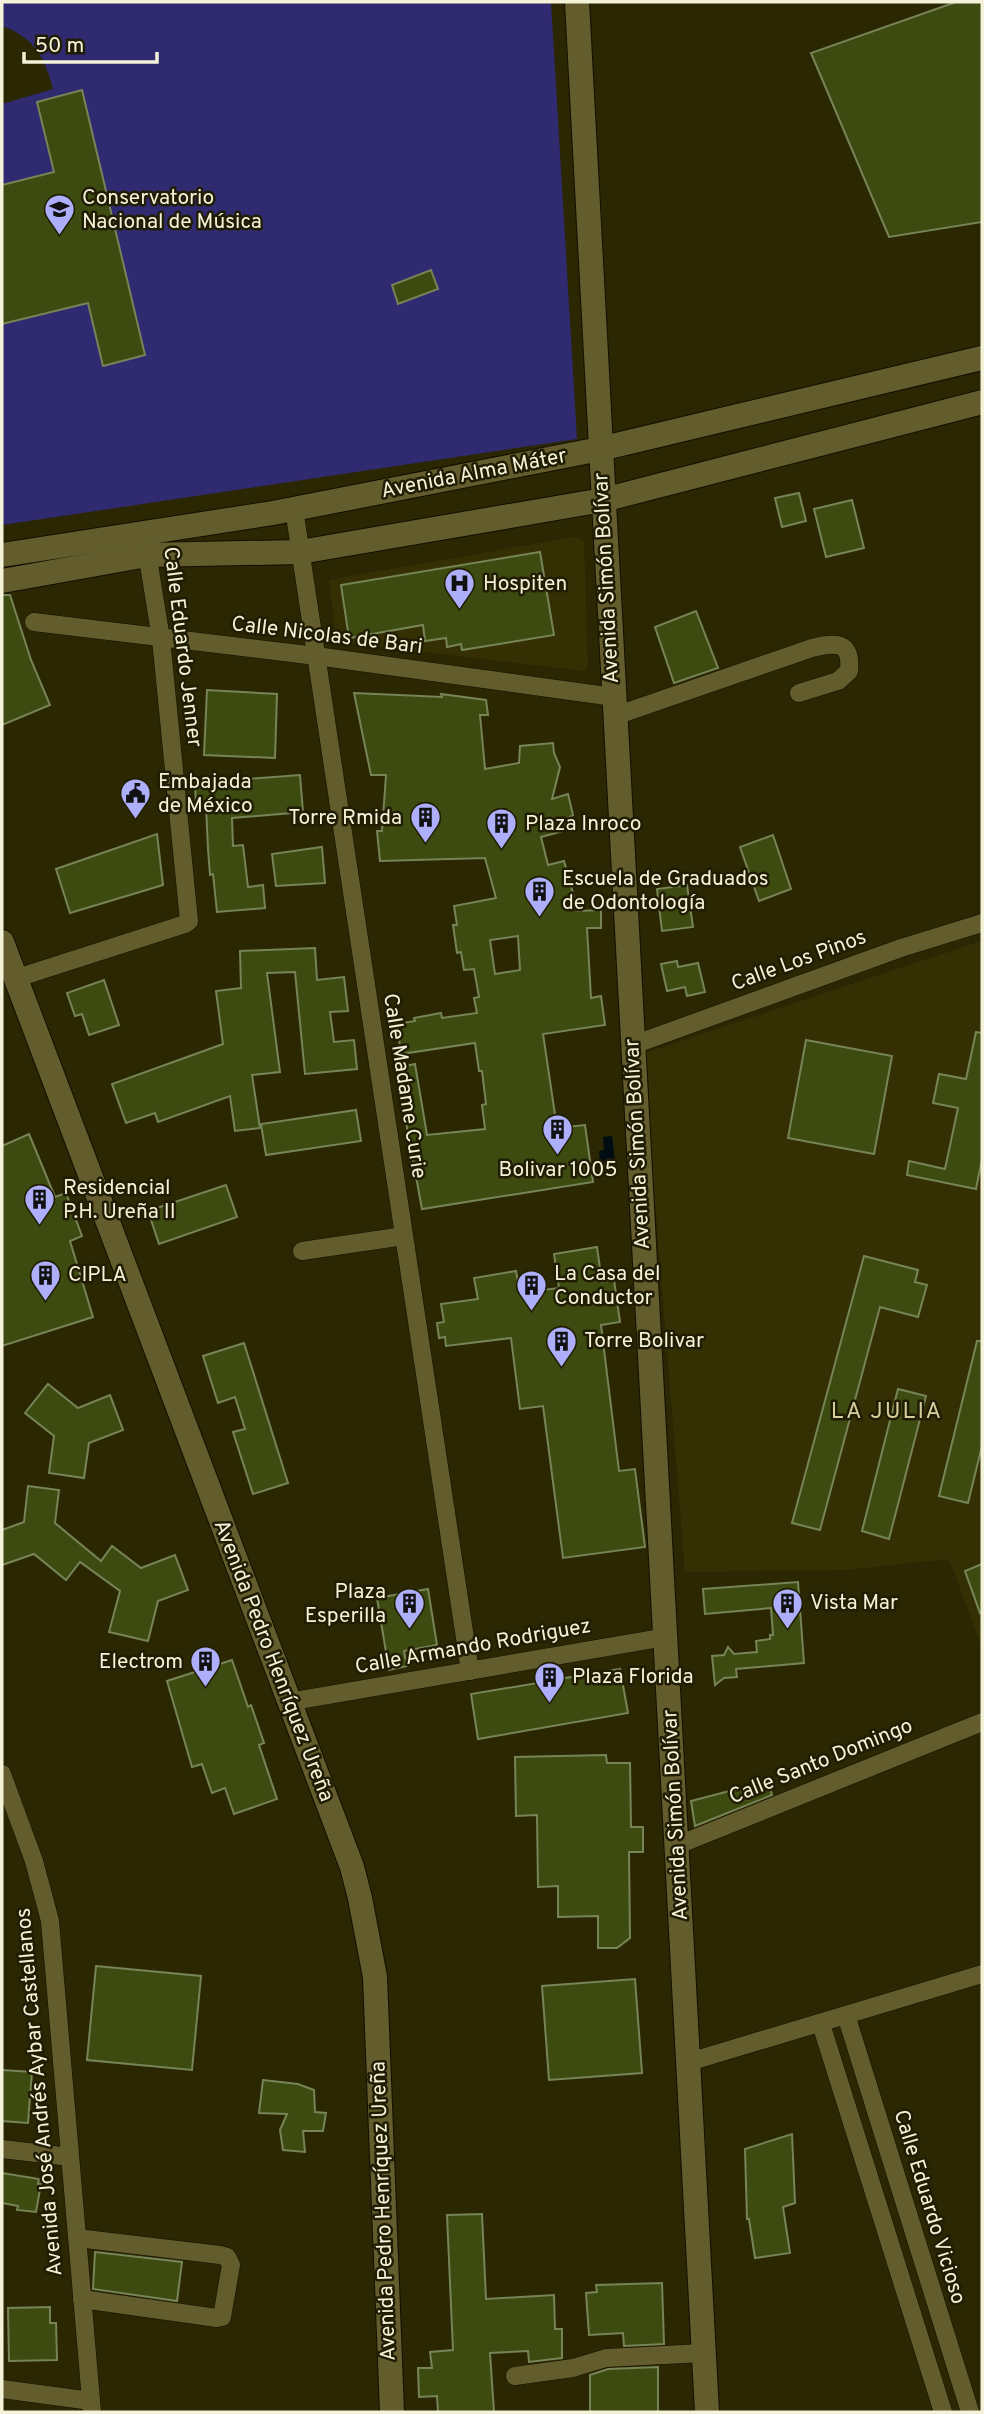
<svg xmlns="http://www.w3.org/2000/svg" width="984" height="2414" viewBox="0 0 984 2414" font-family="Overpass,sans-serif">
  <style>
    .built { fill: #353004 }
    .green { fill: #302a71 }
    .water { fill: #000e14 }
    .building { fill: #3d4b10; stroke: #768457; stroke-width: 2; fill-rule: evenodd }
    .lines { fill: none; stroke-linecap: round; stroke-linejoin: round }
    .minor-casing { stroke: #130f00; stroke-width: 19 }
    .secondary-casing { stroke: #130f00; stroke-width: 26 }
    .minor { stroke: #635d2d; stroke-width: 18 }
    .secondary { stroke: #635d2d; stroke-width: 24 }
    .labels { text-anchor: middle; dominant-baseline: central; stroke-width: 5; stroke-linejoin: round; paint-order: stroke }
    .poi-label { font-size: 21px; fill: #f4f2d8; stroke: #201d04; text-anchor: start }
    .street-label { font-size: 21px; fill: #f4f2d8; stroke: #201d04 }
    .neighbourhood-label { font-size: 23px; letter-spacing: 2px; fill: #d5cf9c; stroke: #201d04 }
  </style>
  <rect width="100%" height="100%" fill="#2b2702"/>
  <g class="built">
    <polygon points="574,537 579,537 584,543 588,665 585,671 337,642 329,580"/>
    <polygon points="982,941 982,1647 949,1559 846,1570 685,1572 643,1054"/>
  </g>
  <path class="green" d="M2,2H551L577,439L2,525V104L53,89C45,58 34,37 2,26Z"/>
  <polygon class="water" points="612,1136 615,1161 600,1163 599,1151 604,1150 603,1137"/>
  <g class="building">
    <polygon points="956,2 982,2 982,222 889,237 811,53"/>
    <polygon points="82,90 145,355 103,366 88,303 2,324 2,185 54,172 37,102"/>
    <polygon points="431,270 438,289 398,304 392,285"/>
    <polygon points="799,493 806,521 782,527 775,498"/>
    <polygon points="852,500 864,548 826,557 814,509"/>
    <polygon points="540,552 554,635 462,650 461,644 447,647 446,638 425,641 423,625 349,638 341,585"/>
    <polygon points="2,595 10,595 31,660 50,705 2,725"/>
    <polygon points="696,611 718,668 674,683 655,627"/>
    <polygon points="207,690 277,694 275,758 204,755"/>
    <path d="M354,693L442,697L441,694L486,700L488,715H480L485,769L519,763L520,746L553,743L554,753L560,767L552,799L568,794L573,815L564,821L567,830L541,837L548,865L564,861L578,911L601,910V928H587L591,998L601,996L605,1025L543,1034L557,1128L585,1125L593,1182L422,1209L396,1068L415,1064L427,1135L485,1129L482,1105L486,1104L482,1071H479L475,1043L401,1054L397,1024L415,1021L414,1018L441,1013L442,1018L477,1013L474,998L479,997L474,969L464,970L461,952L457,953L453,925H457L454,906L496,898L485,858L380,861L377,831H382L386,775H371ZM518,936L520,970L495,974L490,940Z"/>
    <polygon points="300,775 303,812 232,818 233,846 243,845 248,887 263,885 265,908 217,912 213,874 210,875 208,849 206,806 196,807 195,783"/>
    <polygon points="157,834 163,885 70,913 56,869"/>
    <polygon points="773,835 791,889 759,901 740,847"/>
    <polygon points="322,847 325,883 276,886 272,854"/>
    <polygon points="687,885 693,927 662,931 657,889"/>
    <polygon points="315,948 317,980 344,977 348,1011 330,1012 334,1042 354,1040 357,1069 305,1074 295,972 267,973 280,1072 252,1075 260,1128 235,1131 230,1096 158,1122 155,1113 126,1123 112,1084 223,1044 216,991 241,988 240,951"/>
    <polygon points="677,961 678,967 698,963 705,992 687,996 685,987 667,991 661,964"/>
    <polygon points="104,980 119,1025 89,1035 82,1014 75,1016 67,993"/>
    <polygon points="976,1032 982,1033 982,1159 976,1189 907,1175 909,1161 945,1169 958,1108 933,1103 939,1074 966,1079"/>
    <polygon points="806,1040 892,1056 874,1154 788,1138"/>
    <polygon points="356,1110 361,1141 266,1155 261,1124"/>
    <polygon points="29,1134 55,1197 66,1193 82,1236 70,1241 93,1317 2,1346 2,1146"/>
    <polygon points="226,1185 237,1217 159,1244 148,1211"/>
    <polygon points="597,1247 602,1282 614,1280 620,1322 601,1325 619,1471 635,1469 645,1547 563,1558 543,1406 520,1409 511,1338 446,1346 445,1337 439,1338 437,1323 444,1322 441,1304 478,1299 474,1278 516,1271 520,1293 559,1288 554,1254"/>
    <polygon points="864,1256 918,1270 915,1282 927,1285 918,1317 880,1307 820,1530 792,1523"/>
    <polygon points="977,1341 982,1341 982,1446 968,1503 939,1496"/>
    <polygon points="244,1343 288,1483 253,1494 233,1432 245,1429 235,1397 218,1403 203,1356"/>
    <polygon points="48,1384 78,1408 110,1395 123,1430 89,1443 84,1478 49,1473 54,1436 25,1413"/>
    <polygon points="898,1389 926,1396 889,1539 862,1531"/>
    <polygon points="28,1486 59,1490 55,1523 101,1561 112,1546 141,1568 175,1555 188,1590 158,1601 148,1641 109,1632 120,1591 80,1562 66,1580 34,1554 2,1565 2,1530 24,1522"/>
    <polygon points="982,1564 982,1612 980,1613 965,1571"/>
    <polygon points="798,1582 804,1663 736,1669 737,1677 724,1678 715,1685 712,1656 724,1655 728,1647 734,1654 757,1652 756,1641 770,1639 770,1635 773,1635 771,1608 705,1614 703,1589"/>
    <polygon points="428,1589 437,1645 404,1651 407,1666 389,1670 377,1598"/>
    <polygon points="232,1660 248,1707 251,1705 264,1743 259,1745 277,1799 234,1814 225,1788 212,1793 202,1764 192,1767 167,1681"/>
    <polygon points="551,1669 553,1680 620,1669 628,1713 478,1739 471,1694 538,1683 536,1672"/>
    <polygon points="606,1755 607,1763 630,1763 631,1827 643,1827 643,1852 629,1852 630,1938 617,1948 598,1948 598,1916 558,1917 558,1886 538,1887 537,1815 516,1816 515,1757"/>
    <polygon points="768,1781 772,1795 695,1826 691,1801"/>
    <polygon points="96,1966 201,1976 192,2070 87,2060"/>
    <polygon points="635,1979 642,2073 549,2080 542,1986"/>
    <polygon points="2,2070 32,2072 28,2123 2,2121"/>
    <polygon points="263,2080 298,2084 314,2090 315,2112 326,2113 323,2131 303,2131 305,2152 283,2150 280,2130 287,2114 259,2113"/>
    <polygon points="792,2134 795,2203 783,2207 790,2253 755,2258 749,2219 747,2219 745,2149"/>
    <polygon points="2,2173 39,2179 38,2184 41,2184 36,2212 17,2210 18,2206 2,2203"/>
    <polygon points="482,2214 486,2299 554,2295 555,2329 562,2329 562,2358 529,2362 528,2351 490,2353 494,2412 438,2412 437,2396 419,2397 418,2368 432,2368 430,2352 453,2350 447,2215"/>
    <polygon points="95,2252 182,2262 177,2301 93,2289"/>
    <polygon points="662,2283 664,2344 624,2346 623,2333 589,2335 586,2293 597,2292 596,2285"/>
    <polygon points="50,2307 50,2323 56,2323 57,2360 9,2361 8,2308"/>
    <polygon points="658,2367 658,2412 590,2412 590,2375 608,2369"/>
  </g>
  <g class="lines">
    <defs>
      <g id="minor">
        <polyline points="294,509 470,1671"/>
        <polyline points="34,622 316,656 614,697"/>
        <path d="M615,716L812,648C836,642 852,641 849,671L838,681L799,693"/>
        <polyline points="17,978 185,924 189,921 161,639 146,546"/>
        <polyline points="633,1045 901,948 982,923"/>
        <polyline points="302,1251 404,1236"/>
        <polyline points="288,1702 666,1637"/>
        <polyline points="2,1774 34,1861 50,1921 92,2412"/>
        <polyline points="678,1845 982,1722"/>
        <polyline points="846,2015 970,2412"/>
        <polyline points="821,2024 943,2412"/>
        <polyline points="689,2062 982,1974"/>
        <polyline points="2,2149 70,2157"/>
        <polyline points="77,2238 220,2255 227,2257 231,2265 222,2317 217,2318 82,2299"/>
        <polyline points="515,2376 573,2368 606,2358 703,2353"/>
        <polyline points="2,2389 91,2401"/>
      </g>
      <g id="secondary">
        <polyline points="577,2 707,2412"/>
        <polyline points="2,555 273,513 600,449 982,358"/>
        <polyline points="2,581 147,555 300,552 603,500 982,402"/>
        <polyline points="2,942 352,1867 360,1898 375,1977 392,2412"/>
      </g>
    </defs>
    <use href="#minor" class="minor-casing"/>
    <use href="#secondary" class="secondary-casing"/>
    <use href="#minor" class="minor"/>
    <use href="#secondary" class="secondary"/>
  </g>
  <defs>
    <symbol id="school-pin" viewBox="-11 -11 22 30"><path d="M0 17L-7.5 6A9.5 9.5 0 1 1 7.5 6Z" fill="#adaffb" stroke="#201d04"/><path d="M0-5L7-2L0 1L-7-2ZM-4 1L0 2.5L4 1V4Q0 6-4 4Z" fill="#111"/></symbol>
    <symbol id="hospital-pin" viewBox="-11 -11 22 30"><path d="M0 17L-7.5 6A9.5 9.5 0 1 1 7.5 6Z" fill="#adaffb" stroke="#201d04"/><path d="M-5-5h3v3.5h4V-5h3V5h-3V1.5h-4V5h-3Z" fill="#111"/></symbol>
    <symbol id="civic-pin" viewBox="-11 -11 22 30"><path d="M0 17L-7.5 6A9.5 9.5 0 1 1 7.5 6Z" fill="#adaffb" stroke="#201d04"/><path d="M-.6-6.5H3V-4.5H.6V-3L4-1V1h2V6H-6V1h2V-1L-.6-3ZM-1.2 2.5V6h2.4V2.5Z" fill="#111"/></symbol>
    <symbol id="building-pin" viewBox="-11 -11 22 30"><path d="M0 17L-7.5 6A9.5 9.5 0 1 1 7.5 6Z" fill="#adaffb" stroke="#201d04"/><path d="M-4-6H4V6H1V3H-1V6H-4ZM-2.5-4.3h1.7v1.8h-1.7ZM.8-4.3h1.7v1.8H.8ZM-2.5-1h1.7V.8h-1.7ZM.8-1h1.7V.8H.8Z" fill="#111"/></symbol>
  </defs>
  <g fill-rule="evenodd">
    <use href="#school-pin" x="42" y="192" width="35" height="47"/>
    <use href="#hospital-pin" x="442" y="566" width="35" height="47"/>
    <use href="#civic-pin" x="118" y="776" width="35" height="47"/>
    <use href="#building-pin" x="408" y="800" width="35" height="47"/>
    <use href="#building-pin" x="484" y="806" width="35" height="47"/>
    <use href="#building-pin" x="522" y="874" width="35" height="47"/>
    <use href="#building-pin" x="540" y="1112" width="35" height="47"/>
    <use href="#building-pin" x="22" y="1182" width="35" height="47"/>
    <use href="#building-pin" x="28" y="1258" width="35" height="47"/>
    <use href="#building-pin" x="514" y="1268" width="35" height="47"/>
    <use href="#building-pin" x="544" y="1324" width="35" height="47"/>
    <use href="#building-pin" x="770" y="1586" width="35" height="47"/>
    <use href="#building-pin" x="392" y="1586" width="35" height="47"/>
    <use href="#building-pin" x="188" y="1644" width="35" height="47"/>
    <use href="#building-pin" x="532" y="1660" width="35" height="47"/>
  </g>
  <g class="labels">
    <g class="poi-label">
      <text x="82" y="198">Conservatorio<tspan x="82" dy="24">Nacional de Música</tspan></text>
      <text x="483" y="584">Hospiten</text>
      <text x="158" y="782">Embajada<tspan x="158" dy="24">de México</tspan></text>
      <text x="402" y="818" text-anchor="end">Torre Rmida</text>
      <text x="525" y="824">Plaza Inroco</text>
      <text x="562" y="879">Escuela de Graduados<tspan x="562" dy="24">de Odontología</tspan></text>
      <text x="558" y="1170" text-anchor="middle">Bolivar 1005</text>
      <text x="63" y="1188">Residencial<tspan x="63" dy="24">P.H. Ureña II</tspan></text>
      <text x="554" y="1274">La Casa del<tspan x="554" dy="24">Conductor</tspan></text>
      <text x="68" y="1275">CIPLA</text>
      <text x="584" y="1341">Torre Bolivar</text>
      <text x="386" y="1592" text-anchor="end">Plaza<tspan x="386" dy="24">Esperilla</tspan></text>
      <text x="810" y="1603">Vista Mar</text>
      <text x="183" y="1662" text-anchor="end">Electrom</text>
      <text x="572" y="1677">Plaza Florida</text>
    </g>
    <g class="street-label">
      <text transform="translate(474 474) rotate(-11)">Avenida Alma Máter</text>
      <text transform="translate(607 578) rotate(-93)">Avenida Simón Bolívar</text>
      <text transform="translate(327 636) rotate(7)">Calle Nicolas de Bari</text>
      <text transform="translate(182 647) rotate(83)">Calle Eduardo Jenner</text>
      <text transform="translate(799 961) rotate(-20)">Calle Los Pinos</text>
      <text transform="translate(404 1086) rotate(81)">Calle Madame Curie</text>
      <text transform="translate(638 1144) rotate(-93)">Avenida Simón Bolívar</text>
      <text transform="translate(473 1647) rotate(-10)">Calle Armando Rodriguez</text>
      <text transform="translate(273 1661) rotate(69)">Avenida Pedro Henríquez Ureña</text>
      <text transform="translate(821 1762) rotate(-22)">Calle Santo Domingo</text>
      <text transform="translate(676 1815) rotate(-93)">Avenida Simón Bolívar</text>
      <text transform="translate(40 2092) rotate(-95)">Avenida José Andrés Aybar Castellanos</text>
      <text transform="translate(929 2207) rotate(73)">Calle Eduardo Vicioso</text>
      <text transform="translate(384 2211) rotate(-92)">Avenida Pedro Henríquez Ureña</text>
    </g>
    <g class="neighbourhood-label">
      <text x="887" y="1412">LA JULIA</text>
    </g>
  </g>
  <rect width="984" height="2414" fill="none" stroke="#f4f2d8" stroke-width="7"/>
  <path d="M24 52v10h133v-10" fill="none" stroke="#f4f2d8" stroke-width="3.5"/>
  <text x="35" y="52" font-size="21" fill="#f4f2d8" stroke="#201d04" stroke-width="5" paint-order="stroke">50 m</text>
</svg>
